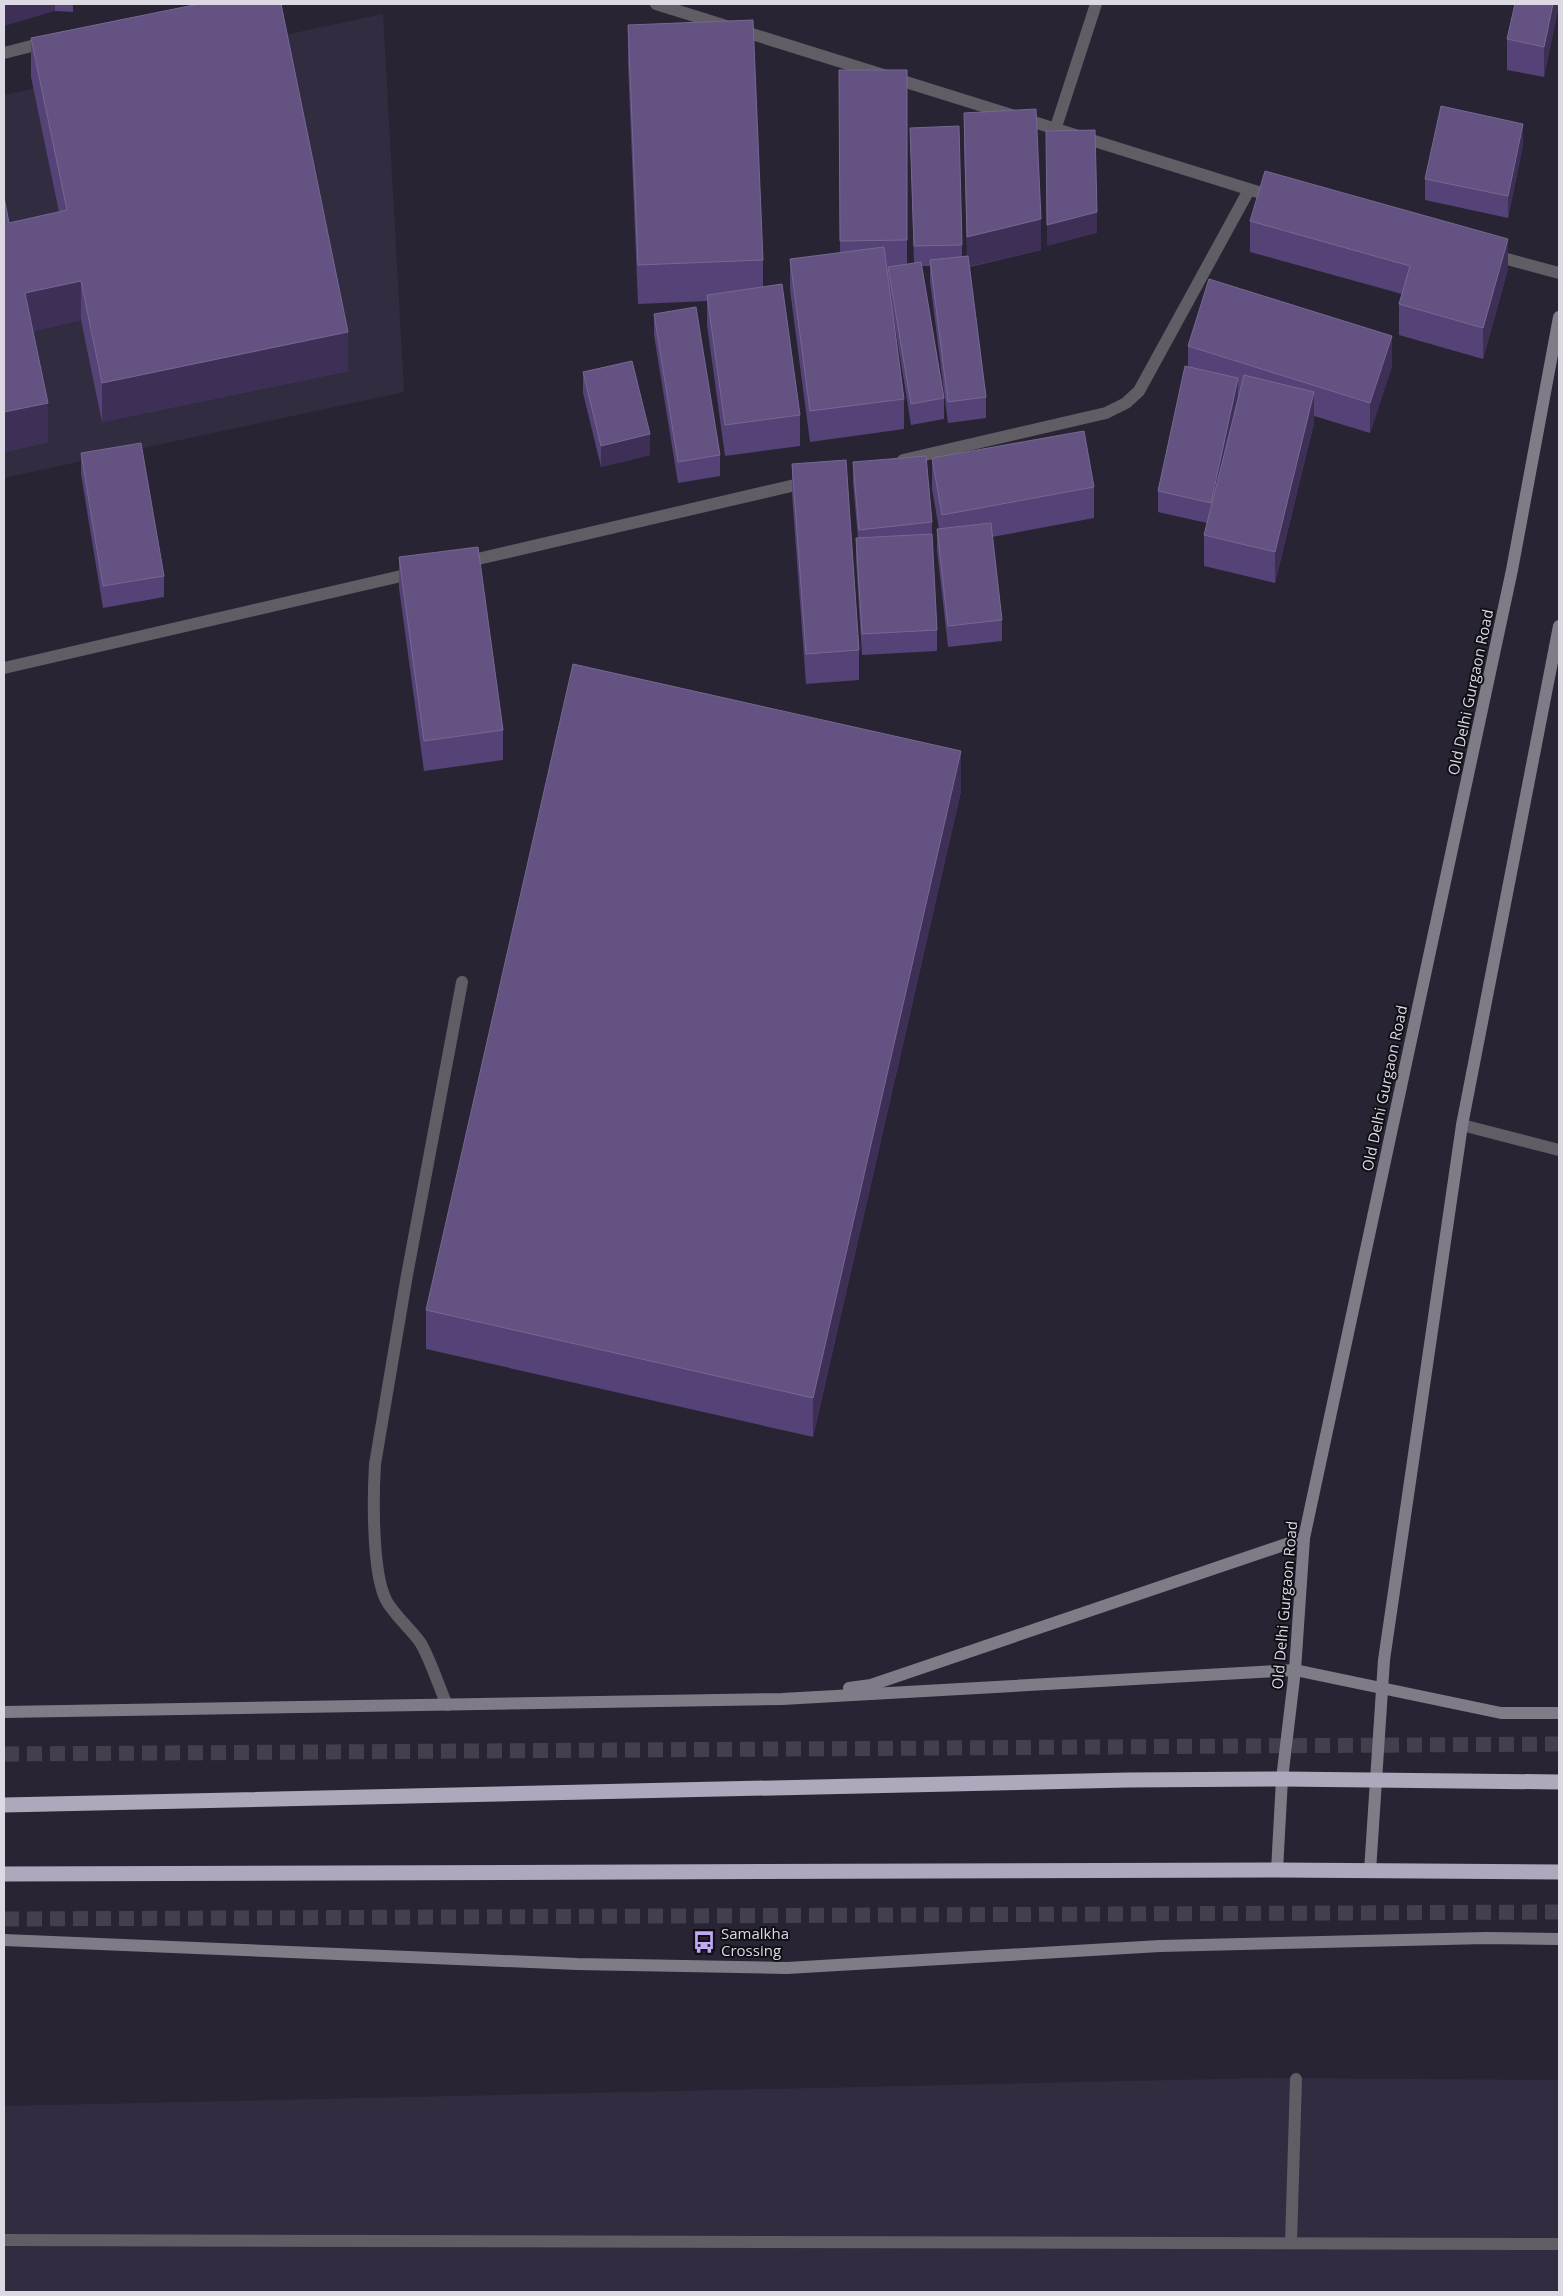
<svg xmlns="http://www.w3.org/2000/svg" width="1563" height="2296" viewBox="0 0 1563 2296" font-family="'Open Sans',sans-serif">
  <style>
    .built { fill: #322c40 }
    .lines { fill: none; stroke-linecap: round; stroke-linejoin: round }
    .highway-tunnel { stroke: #443f4d; stroke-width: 15; stroke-dasharray: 15 8; stroke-linecap: butt }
    .lane { stroke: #605d65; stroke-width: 12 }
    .street { stroke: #605d65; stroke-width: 12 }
    .secondary { stroke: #7f7c88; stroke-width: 12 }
    .highway { stroke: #aea8bc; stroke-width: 15 }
    .wall { fill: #554276 }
    .shaded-wall { fill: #3d2f56 }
    .building { fill: #645382; stroke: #766891 }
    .labels { text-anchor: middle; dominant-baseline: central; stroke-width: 4; stroke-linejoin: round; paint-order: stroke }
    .street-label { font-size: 15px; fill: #dcd9e3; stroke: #110f16 }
    .poi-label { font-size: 15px; fill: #dcd9e3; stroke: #110f16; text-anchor: start }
  </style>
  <rect width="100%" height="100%" fill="#292433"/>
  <g class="built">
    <polygon points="383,14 404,392 4,478 4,95"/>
    <polygon points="1263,2078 1559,2080 1559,2292 4,2292 4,2106"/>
  </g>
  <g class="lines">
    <g class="highway-tunnel">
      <polyline points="4,1754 1559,1744"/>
      <polyline points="4,1919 1559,1912"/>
    </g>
    <g class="lane">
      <polyline points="903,460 1106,413 1126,403 1139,391 1249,190"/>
      <polyline points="465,562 808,482"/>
      <polyline points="4,668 414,573"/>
      <polyline points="1462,1125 1559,1150"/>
      <path d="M447,1705C439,1687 430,1658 420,1642C410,1628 394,1615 386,1600C372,1572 373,1497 375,1464L407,1275L462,982"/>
      <polyline points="4,2240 1559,2244"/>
      <polyline points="1291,2243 1296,2079"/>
    </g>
    <g class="street">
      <polyline points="656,4 1274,197"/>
      <polyline points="4,53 47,42"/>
      <polyline points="1056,127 1096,4"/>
      <polyline points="1492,255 1559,273"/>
    </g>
    <g class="secondary">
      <polyline points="849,1688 871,1685 1304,1538"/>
      <polyline points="4,1712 782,1699 1295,1670 1501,1713 1559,1713"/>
      <polyline points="1277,1870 1282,1779 1295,1670 1304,1538 1512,570 1559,317"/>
      <polyline points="1370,1871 1384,1660 1462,1125 1559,626"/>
      <polyline points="4,1940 577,1964 787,1968 1160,1946 1486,1938 1559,1939"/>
    </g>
    <g class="highway">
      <polyline points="4,1805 1128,1780 1282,1779 1559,1782"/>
      <polyline points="4,1874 1277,1870 1559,1872"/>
    </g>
  </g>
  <g class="wall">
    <polygon points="4,4 73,4 73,12 55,11"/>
    <polygon points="1559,4 1544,77 1507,70 1507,39"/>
    <polygon points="628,25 763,260 763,287 800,415 800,446 725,456 707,325 707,301 638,304 628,64"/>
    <polygon points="31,38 348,371 102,422 81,320 33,331 48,442 4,452 4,197 9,223 59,212 31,77"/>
    <polygon points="839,70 907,70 907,264 914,263 910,128 962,245 962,257 967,256 964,143 964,113 1041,250 970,267 986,397 986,418 948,423 930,281 930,266 922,266 944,398 944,419 911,425 893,313 904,399 904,429 810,442 790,290 790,259 840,253"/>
    <polygon points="1523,145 1508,218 1425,200 1425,179"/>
    <polygon points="1250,221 1508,269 1483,359 1399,335 1399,304 1402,294 1250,252"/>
    <polygon points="654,314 720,455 720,476 678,483 654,335"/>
    <polygon points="1188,346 1392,366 1370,433 1314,416 1314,423 1275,583 1204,566 1204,535 1207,523 1158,512 1158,491 1188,367"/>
    <polygon points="583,372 650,455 601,467 583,393"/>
    <polygon points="81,453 164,576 164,597 103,608 81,474"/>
    <polygon points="932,458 1094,487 1094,518 992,537 1002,620 1002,641 948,647 937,550 937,529 939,529 932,489"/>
    <polygon points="853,462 932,522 932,543 937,630 937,651 862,655 856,559 856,538 858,538 853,483"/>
    <polygon points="792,464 859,650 859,680 806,684 792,494"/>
    <polygon points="399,557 503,730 503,760 424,771 399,588"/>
    <polygon points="961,791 813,1437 426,1349 426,1310"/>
  </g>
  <g class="shaded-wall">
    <polygon points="4,4 55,4 55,11 4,26"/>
    <polygon points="1553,4 1559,4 1559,6 1544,77 1544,47"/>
    <polygon points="1523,124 1523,145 1508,218 1508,196"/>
    <polygon points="1097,212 1097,233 1047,246 1047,225"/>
    <polygon points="1041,219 1041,250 967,267 967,237"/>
    <polygon points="1508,239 1508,269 1483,359 1483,328"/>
    <polygon points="81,281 81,320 25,333 25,293"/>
    <polygon points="348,332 348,371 102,422 102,383"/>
    <polygon points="1392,336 1392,366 1370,433 1370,403"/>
    <polygon points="1238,378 1238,399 1211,524 1211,503"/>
    <polygon points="1314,392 1314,423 1275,583 1275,552"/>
    <polygon points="48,403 48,442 4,452 4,412"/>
    <polygon points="650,434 650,455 601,467 601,446"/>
    <polygon points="961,751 961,791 813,1437 813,1398"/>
  </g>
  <g class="building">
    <polygon points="199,4 281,4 348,332 102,383 81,281 25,293 48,403 4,412 4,197 9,223 67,210 31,38"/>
    <polygon points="1515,4 1553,4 1544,47 1507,39"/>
    <polygon points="753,20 763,260 638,265 628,25"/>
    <polygon points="839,70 907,70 907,240 840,241"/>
    <polygon points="1441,106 1523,124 1508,196 1425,179"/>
    <polygon points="1036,109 1041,219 967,237 964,113"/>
    <polygon points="959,126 962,245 914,246 910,128"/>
    <polygon points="1095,130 1097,212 1047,225 1046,131"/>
    <polygon points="1265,171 1508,239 1483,328 1399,304 1410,266 1250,221"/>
    <polygon points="884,247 904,399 810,411 790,259"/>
    <polygon points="968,256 986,397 948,402 930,260"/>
    <polygon points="921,262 944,398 911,404 888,267"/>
    <polygon points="1209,279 1392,336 1370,403 1188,346"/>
    <polygon points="782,284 800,415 725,425 707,295"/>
    <polygon points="696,307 720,455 678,462 654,314"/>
    <polygon points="632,361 650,434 601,446 583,372"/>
    <polygon points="1185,366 1238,378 1211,503 1158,491"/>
    <polygon points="1244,375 1314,392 1275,552 1204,535"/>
    <polygon points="1084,431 1094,487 942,515 932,458"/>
    <polygon points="141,443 164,576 103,586 81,453"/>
    <polygon points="926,456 932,522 859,530 853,462"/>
    <polygon points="846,460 859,650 806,654 792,464"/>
    <polygon points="991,523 1002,620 948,626 937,529"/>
    <polygon points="932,534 937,630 862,634 856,538"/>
    <polygon points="478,547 503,730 424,741 399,557"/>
    <polygon points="573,664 961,751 813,1398 426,1310"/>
  </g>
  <defs>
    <symbol id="bus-bare" viewBox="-9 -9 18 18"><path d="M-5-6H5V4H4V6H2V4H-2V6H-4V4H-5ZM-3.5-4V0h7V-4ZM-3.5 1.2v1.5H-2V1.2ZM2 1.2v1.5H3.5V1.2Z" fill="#c0a8f3" stroke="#110f16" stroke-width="2.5" paint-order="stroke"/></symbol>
  </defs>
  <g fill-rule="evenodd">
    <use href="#bus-bare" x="688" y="1926" width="32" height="32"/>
  </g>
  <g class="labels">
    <g class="street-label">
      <text transform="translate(1470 692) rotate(-78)">Old Delhi Gurgaon Road</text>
      <text transform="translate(1384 1088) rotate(-78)">Old Delhi Gurgaon Road</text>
      <text transform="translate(1284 1605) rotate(-85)">Old Delhi Gurgaon Road</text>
    </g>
    <g class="poi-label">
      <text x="721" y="1933">Samalkha<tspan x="721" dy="17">Crossing</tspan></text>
    </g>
  </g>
  <rect width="1563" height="2296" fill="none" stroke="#dcd9e3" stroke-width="10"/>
</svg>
